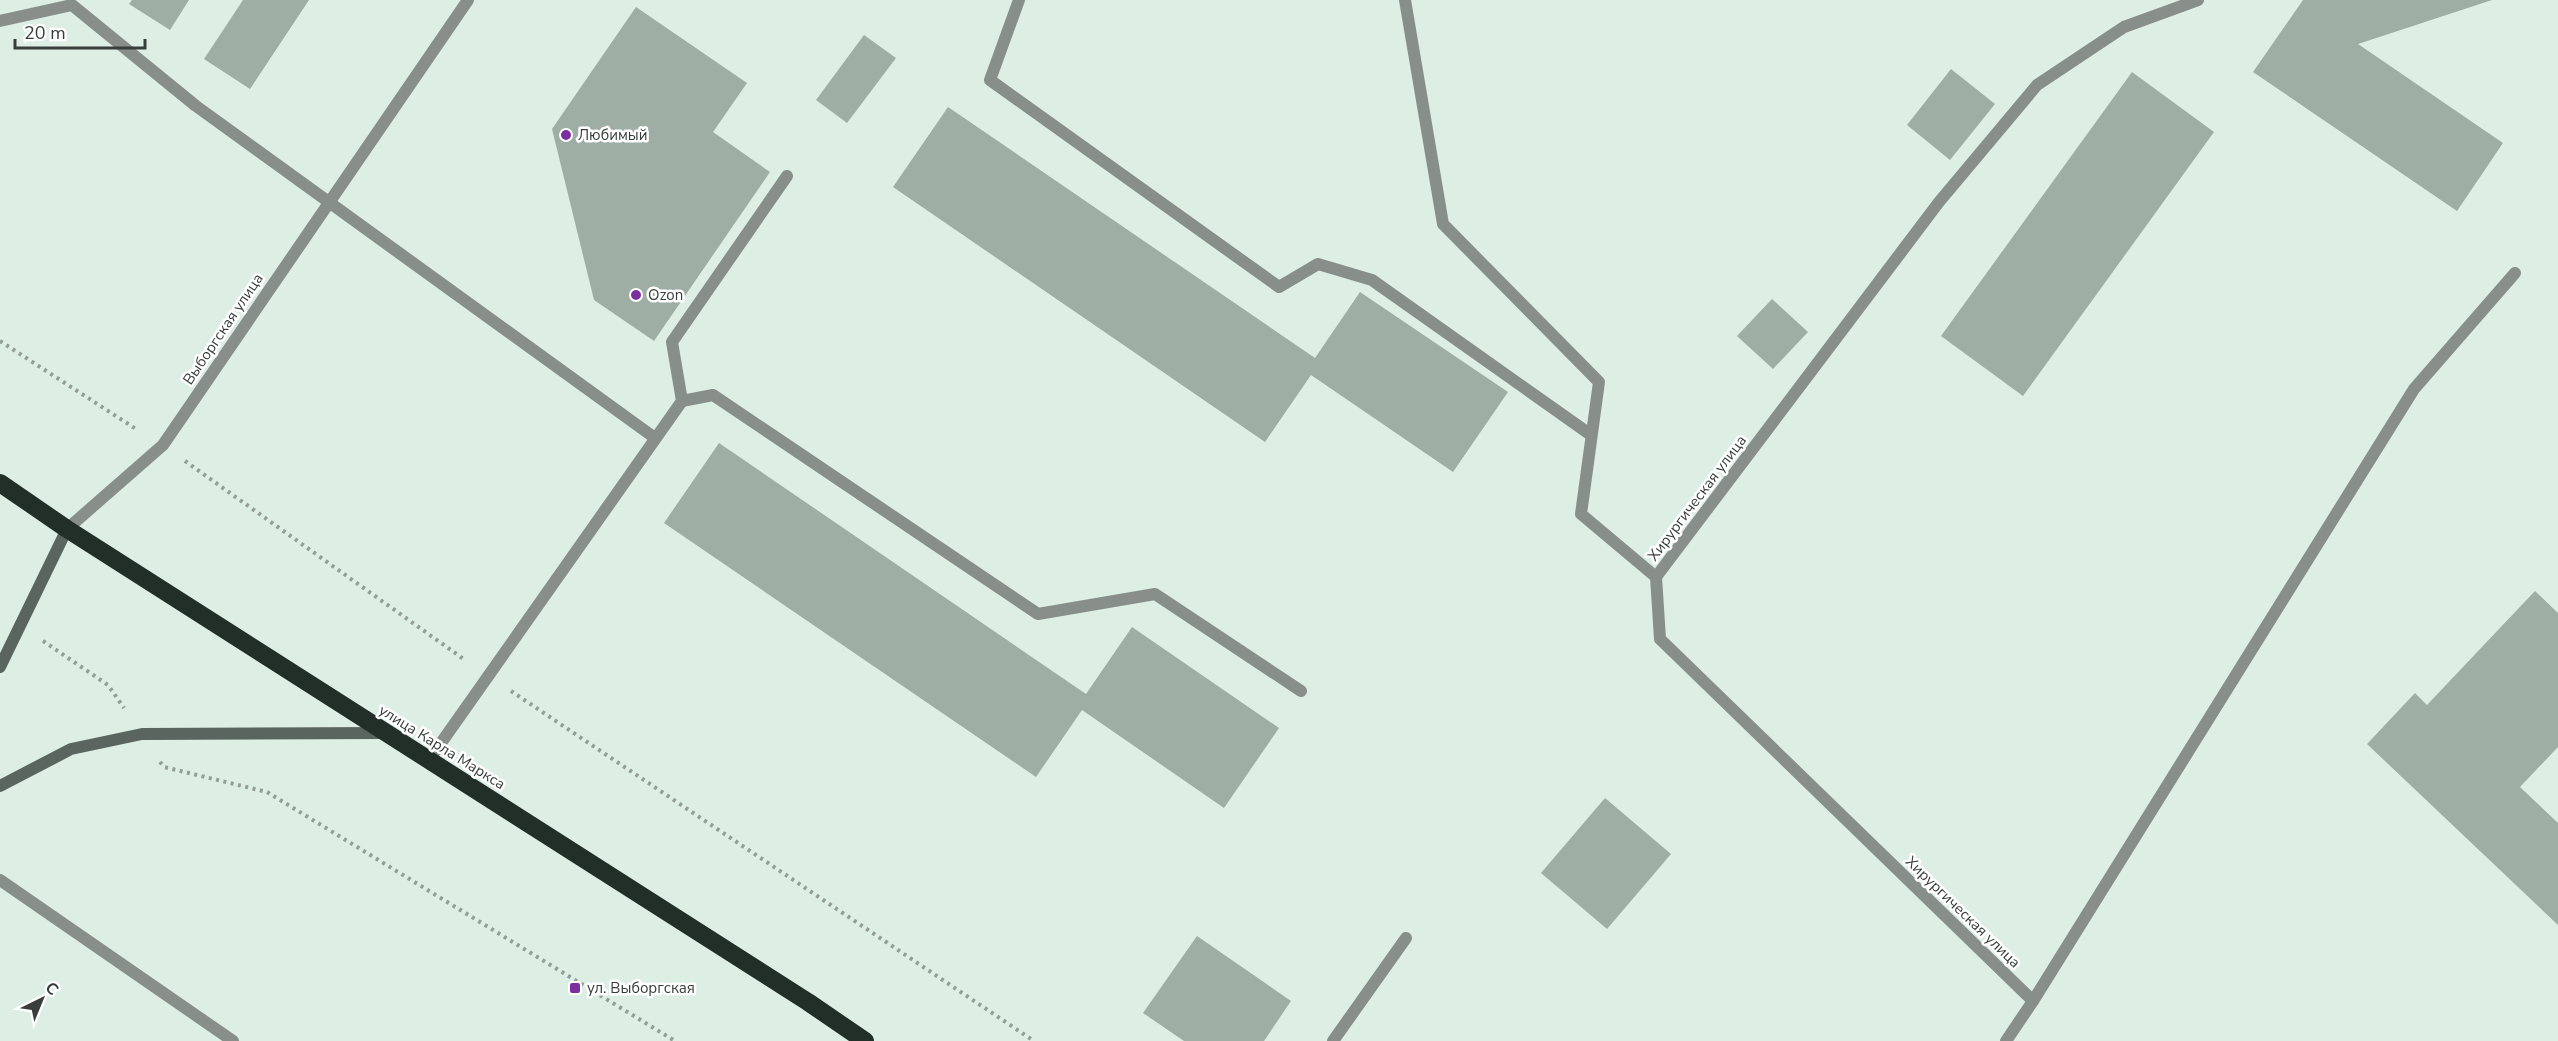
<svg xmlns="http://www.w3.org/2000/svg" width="2558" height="1041" viewBox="0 0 2558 1041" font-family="'Nunito Sans',sans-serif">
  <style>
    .building { fill: #9eaea5 }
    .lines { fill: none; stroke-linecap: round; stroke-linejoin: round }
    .path { stroke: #929e97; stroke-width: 4; stroke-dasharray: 3 4.5; stroke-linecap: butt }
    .lane { stroke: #888f8b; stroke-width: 12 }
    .street { stroke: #888f8b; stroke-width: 12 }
    .secondary { stroke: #5b655f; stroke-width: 12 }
    .highway { stroke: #222f28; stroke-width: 18 }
    .poi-dot { fill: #7b2fa0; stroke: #fff; stroke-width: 2 }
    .labels { text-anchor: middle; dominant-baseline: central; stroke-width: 5; stroke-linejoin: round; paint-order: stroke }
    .poi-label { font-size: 15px; fill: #383e3b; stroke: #fff; text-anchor: start }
    .street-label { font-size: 15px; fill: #383e3b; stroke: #fff }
  </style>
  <rect width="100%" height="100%" fill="#ddeee4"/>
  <g class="building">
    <polygon points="132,0 189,0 170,30 129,4"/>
    <polygon points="243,0 309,0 250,89 204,59"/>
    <polygon points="2303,0 2492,0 2358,44 2503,143 2457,211 2253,72"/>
    <polygon points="636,7 747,83 713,132 770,172 654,341 594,300 552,129"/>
    <polygon points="864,35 896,58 847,123 816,100"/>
    <polygon points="1951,69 1995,104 1950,160 1907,125"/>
    <polygon points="2132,72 2214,132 2023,396 1941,336"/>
    <polygon points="948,107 1315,358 1360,292 1508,392 1453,472 1311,375 1265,442 893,187"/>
    <polygon points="1772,299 1808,332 1773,369 1737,336"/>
    <polygon points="719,443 1086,694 1132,627 1279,728 1224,808 1082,710 1036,777 664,523"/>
    <polygon points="2535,591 2558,613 2558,747 2520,787 2558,823 2558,925 2367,744 2415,693 2427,705"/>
    <polygon points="1605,798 1671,854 1607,929 1541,873"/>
    <polygon points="1197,936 1291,1001 1264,1041 1184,1041 1143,1013"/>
  </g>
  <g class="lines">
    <g class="path">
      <polyline points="0,341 136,429"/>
      <polyline points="185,461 465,660"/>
      <polyline points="43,641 108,685 124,708"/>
      <polyline points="511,691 1034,1041"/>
      <polyline points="160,762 164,767 267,792 675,1041"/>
    </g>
    <g class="lane">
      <polyline points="1019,0 990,80 1279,287 1318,264 1372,280 1591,435"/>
      <polyline points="1405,0 1443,224 1599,382 1581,514 1656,577"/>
      <polyline points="0,21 72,5 196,106 655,438"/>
      <polyline points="682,401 713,395 1038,614 1155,594 1301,691"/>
      <polyline points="429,760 682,401 672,342 787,176"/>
      <polyline points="0,880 233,1041"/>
      <polyline points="2033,1001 2414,389 2515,273"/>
      <polyline points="1333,1041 1406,938"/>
    </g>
    <g class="street">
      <polyline points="67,529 163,445 468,0"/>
      <polyline points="2006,1041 2033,1001 1660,639 1656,577 1939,202 2037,85 2124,27 2198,0"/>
    </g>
    <g class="secondary">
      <polyline points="0,667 67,529"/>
      <polyline points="0,786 71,749 142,734 384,733"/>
    </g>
    <polyline class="highway" points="0,483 67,529 808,1002 865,1041"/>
  </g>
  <g class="poi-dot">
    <circle cx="566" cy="135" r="6"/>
    <circle cx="636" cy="295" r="6"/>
    <rect x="569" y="982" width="12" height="12" rx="3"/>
  </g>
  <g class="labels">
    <g class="poi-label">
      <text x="578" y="135">Любимый</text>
      <text x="648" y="295">Ozon</text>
      <text x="587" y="988">ул. Выборгская</text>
    </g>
    <g class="street-label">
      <text transform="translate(223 329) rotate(-56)">Выборгская улица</text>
      <text transform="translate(1697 498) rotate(-53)">Хирургическая улица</text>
      <text transform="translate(442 747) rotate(32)">улица Карла Маркса</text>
      <text transform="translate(1963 912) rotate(44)">Хирургическая улица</text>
    </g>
  </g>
  <g transform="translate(42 999) rotate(43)" stroke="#ffffff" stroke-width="4.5" paint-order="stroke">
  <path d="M0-4.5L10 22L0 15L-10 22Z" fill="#383e3b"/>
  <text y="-9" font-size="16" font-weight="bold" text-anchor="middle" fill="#383e3b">С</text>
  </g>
  <path d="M15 39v9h130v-9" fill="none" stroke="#383e3b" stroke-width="3"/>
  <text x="24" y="39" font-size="18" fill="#383e3b" stroke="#ffffff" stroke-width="4.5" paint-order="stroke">20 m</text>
</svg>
